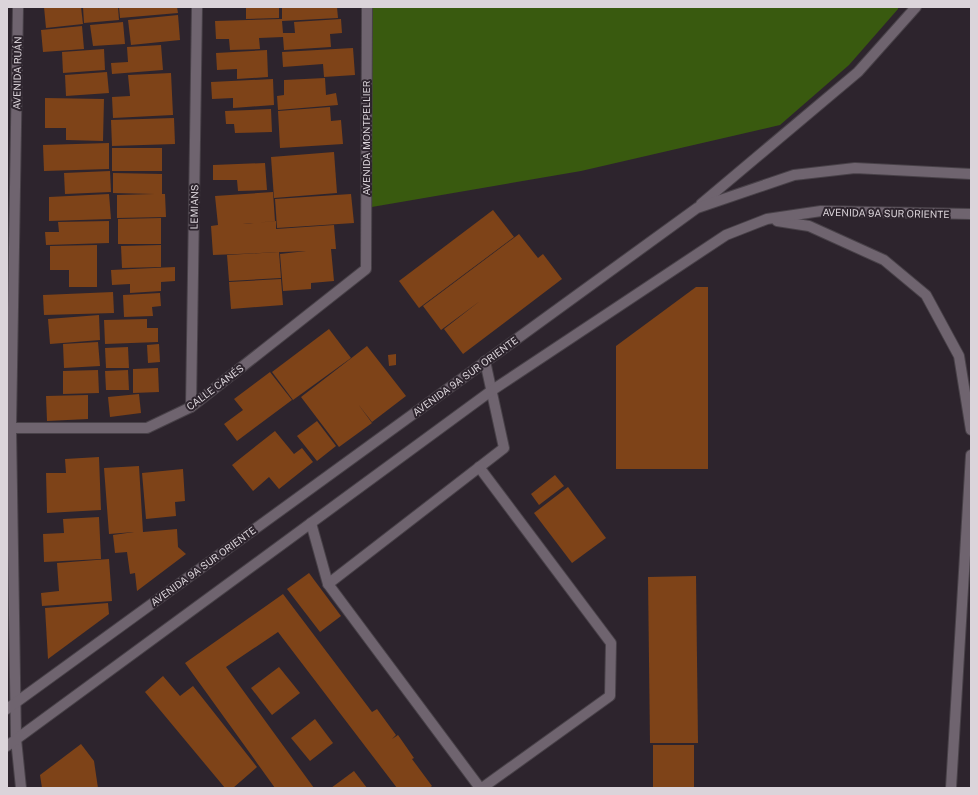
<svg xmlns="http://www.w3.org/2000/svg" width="978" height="795" viewBox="0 0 978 795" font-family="'Public Sans',sans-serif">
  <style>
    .green { fill: #395a0f }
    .building { fill: #7e4318 }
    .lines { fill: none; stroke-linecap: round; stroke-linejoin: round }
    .service-casing { stroke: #484148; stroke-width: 12 }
    .minor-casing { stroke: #484148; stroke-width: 12 }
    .secondary-casing { stroke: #484148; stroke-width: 12 }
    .service { stroke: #6f646f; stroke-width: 10 }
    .minor { stroke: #6f646f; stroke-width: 10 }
    .secondary { stroke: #6f646f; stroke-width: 10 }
    .labels { text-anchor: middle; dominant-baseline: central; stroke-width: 4; stroke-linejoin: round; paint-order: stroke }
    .street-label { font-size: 10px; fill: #dbd4da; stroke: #2d242d }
  </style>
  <rect width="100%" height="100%" fill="#2d242d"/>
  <polygon class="green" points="371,7 898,7 898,9 849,65 780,125 581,171 366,208"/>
  <g class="building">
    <polygon points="44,7 81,7 83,24 46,28"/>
    <polygon points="83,7 118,7 119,20 84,23"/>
    <polygon points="119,7 177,7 178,13 120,18"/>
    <polygon points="246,7 279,7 279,18 246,19"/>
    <polygon points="282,7 337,7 338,18 282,21 283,33 295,33 294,22 341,19 342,33 330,34 331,47 284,50 283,37 259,38 260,49 230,50 229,39 216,39 215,21 282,19"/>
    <polygon points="178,15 180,40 131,45 128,20"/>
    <polygon points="123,22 125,44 93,46 90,25"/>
    <polygon points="82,26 84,49 43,52 41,30"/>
    <polygon points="161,45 163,70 112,74 111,63 128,62 127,47"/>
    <polygon points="353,48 355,75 324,77 323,64 283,67 282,52"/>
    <polygon points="104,49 105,70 63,73 62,52"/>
    <polygon points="267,50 268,77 237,79 237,69 217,70 216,53"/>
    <polygon points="107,72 109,93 66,96 65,75"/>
    <polygon points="171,73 173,115 113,118 112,97 130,96 128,75"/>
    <polygon points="325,78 326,95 336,93 338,105 278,110 277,96 284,95 284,80"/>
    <polygon points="273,79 274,105 233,108 233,98 212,99 211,82"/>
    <polygon points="45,98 104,99 103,141 66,140 66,128 45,128"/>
    <polygon points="330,107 331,121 341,120 343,144 280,148 278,111"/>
    <polygon points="271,109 272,132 235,133 234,124 226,124 225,111"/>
    <polygon points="174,118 175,144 112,146 111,120"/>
    <polygon points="109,143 109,169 44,171 43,145"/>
    <rect x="112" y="148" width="50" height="23"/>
    <polygon points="334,152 337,193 274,198 271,157"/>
    <polygon points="265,163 267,190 238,191 237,180 213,180 213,165"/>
    <polygon points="110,171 111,192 65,194 64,173"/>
    <polygon points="113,173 162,174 162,194 165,194 166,217 117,218 117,195 154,194 113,193"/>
    <polygon points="273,192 275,221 243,224 276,221 276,229 334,225 336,249 331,249 334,281 311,283 311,289 283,291 280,254 306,251 213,255 211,226 218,225 215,196"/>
    <polygon points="109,194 111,219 49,221 49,197"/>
    <polygon points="351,194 354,223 277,228 275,199"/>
    <polygon points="493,210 514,237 419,308 399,281"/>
    <polygon points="161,218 161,244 118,244 118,219"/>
    <polygon points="109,221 109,243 46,245 45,232 59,232 58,222"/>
    <polygon points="519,234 538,258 543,254 562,279 463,354 444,329 480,301 441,330 423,306"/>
    <polygon points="97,245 97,287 69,287 69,270 50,270 50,246"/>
    <polygon points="161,245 161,267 122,268 121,246"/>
    <polygon points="279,252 281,278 229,281 227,255"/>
    <polygon points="175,267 175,281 161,282 161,291 130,293 130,284 112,285 111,270"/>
    <polygon points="281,279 283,305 231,309 229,282"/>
    <polygon points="696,287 708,287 708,469 616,469 616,346"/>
    <polygon points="113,292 114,313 44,315 43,295"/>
    <polygon points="160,293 161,306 152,307 153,316 124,317 123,295"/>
    <polygon points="99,315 100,340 50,344 48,319"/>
    <polygon points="147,319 147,328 158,328 158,342 105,344 104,320"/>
    <polygon points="329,329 351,358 293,400 272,372"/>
    <polygon points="98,342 100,366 64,368 63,344"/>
    <polygon points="159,344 160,362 148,363 147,345"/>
    <polygon points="367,346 406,396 372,422 358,404 372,423 339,447 301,397"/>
    <polygon points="128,347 129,368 106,368 105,348"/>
    <polygon points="396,354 396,365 389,366 388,355"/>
    <polygon points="158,368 159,392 133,393 133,369"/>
    <polygon points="98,370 99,393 63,394 63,371"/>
    <polygon points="128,370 129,390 106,390 105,371"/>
    <polygon points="270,372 292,400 237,441 224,424 243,410 234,399"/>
    <polygon points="139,394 141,413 110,417 108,397"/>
    <polygon points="88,395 88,419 47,421 46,396"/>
    <polygon points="317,421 336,446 317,461 297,436"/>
    <polygon points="275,431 294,454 302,448 313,462 279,489 269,477 253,491 232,465"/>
    <polygon points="99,457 101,510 47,513 46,473 66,473 65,459"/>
    <polygon points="139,466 143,532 177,529 178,547 186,554 137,591 135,573 130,574 127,552 115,553 113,535 134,532 109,534 104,468"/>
    <polygon points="183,469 185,501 175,502 176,516 146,519 142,473"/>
    <polygon points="555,475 564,486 539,505 531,494"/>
    <polygon points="568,487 606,538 572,563 534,513"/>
    <polygon points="99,517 101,559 44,562 43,534 64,533 63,519"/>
    <polygon points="109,559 112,601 42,606 41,593 59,591 57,563"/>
    <polygon points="309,573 341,616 320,632 287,589"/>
    <polygon points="696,576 698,743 650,743 648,577"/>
    <polygon points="283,594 372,712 377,709 396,735 392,739 398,735 414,758 412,759 432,786 429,788 397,788 278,632 226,667 314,788 275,788 185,663"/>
    <polygon points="108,603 109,614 48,659 45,608"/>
    <polygon points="279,667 300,693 272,715 251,688"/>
    <polygon points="163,676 180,696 193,686 257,767 233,788 225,788 145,692"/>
    <polygon points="315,719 333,743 310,761 291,738"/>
    <polygon points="81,744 94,761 98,788 42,788 40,775"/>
    <rect x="653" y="745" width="41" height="43"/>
    <polygon points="354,771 367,788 331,788"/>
  </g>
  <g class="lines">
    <defs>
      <g id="service">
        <polyline points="479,467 611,643 610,696 482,788"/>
        <polyline points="311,523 328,584 480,788"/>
        <polyline points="328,584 504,448 485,361"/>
        <polyline points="16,739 21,788"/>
      </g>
      <g id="minor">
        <polyline points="191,407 197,7"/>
        <polyline points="11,428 147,428 191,407 366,269 367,7"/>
        <polyline points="16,739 11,428 18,7"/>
      </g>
      <g id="secondary">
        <polyline points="701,204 858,72 916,7"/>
        <polyline points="777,221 809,226 884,260 926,295 959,356 971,430"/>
        <polyline points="7,709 697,208 794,175 855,168 971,174"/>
        <polyline points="7,746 491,391 726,235 767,219 821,211 971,214"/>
        <polyline points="951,788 971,455"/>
      </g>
    </defs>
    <use href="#service" class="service-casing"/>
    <use href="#minor" class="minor-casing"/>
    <use href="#secondary" class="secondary-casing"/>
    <use href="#service" class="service"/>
    <use href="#minor" class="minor"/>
    <use href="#secondary" class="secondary"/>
  </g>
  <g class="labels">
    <g class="street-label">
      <text transform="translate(17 73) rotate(-89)">AVENIDA RUÁN</text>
      <text transform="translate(366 138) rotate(-90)">AVENIDA MONTPELLIER</text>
      <text transform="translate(194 207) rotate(-89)">LEMIANS</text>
      <text transform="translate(886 213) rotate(1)">AVENIDA 9A SUR ORIENTE</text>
      <text transform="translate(465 376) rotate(-36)">AVENIDA 9A SUR ORIENTE</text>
      <text transform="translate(215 387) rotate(-37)">CALLE CANÉS</text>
      <text transform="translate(203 566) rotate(-36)">AVENIDA 9A SUR ORIENTE</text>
    </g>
  </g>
  <rect width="978" height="795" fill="none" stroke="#dbd4da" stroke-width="16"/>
</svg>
